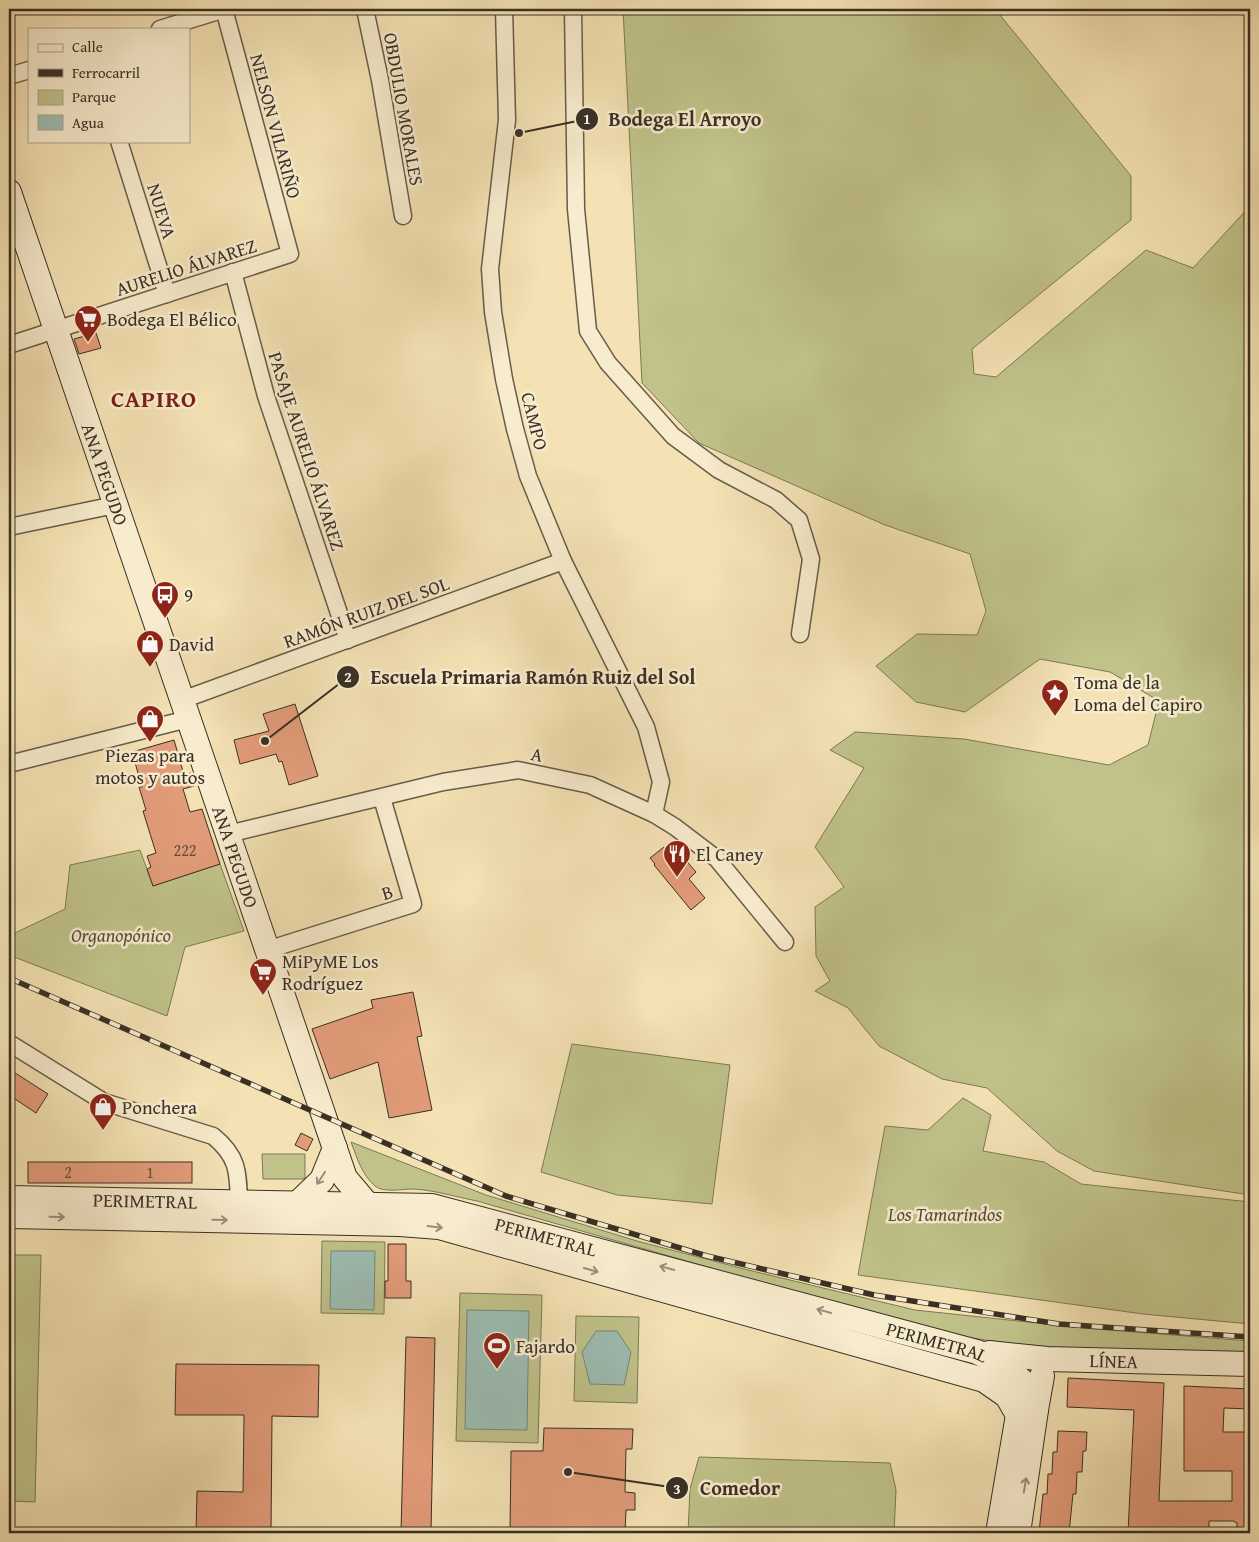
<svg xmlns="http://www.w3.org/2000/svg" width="1259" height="1542" viewBox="0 0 1259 1542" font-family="'Gentium Book Plus',serif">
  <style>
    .green { fill: #c0c28a; stroke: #7c7958 }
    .water { fill: #9cbdb3; stroke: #74857a }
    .building { fill: #e39c7a; stroke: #393025 }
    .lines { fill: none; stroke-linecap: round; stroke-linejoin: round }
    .street-casing { stroke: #685c49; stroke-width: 19 }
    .secondary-casing { stroke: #393025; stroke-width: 26 }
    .street { stroke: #f8ecce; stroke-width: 16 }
    .secondary { stroke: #f8ecce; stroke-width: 24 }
    .rail-casing { stroke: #393025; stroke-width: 5.5 }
    .rail { stroke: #f8ecce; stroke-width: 4; stroke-dasharray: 11; stroke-linecap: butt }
    .oneway { stroke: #988e7a }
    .labels { text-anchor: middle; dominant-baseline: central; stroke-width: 5; stroke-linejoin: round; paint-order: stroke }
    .number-label { font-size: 16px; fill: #644b3a }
    .street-label { font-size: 19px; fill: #393025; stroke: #f8ecce }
    .poi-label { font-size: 19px; fill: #393025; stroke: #f8ecce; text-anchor: start }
    .park-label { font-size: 19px; font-style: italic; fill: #544d39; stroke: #f8ecce }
    .district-label { font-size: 24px; font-weight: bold; letter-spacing: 1px; fill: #7a1f14; stroke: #f8ecce }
    .leader { fill: none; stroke: #393025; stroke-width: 2 }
    .callout-dot { fill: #393025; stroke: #f8ecce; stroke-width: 2 }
    .mark-label { font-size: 15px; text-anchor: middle; font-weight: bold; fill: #fff }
    .callout-label { font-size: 20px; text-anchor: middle; font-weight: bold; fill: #393025; stroke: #f8ecce; stroke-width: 5; stroke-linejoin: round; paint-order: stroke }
  </style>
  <rect width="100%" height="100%" fill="#f4e2b4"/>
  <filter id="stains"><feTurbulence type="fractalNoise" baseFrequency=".004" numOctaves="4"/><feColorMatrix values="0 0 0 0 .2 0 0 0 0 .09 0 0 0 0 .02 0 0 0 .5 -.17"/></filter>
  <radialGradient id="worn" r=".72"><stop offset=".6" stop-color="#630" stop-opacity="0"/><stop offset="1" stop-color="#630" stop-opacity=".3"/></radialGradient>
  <g class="green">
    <polygon points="623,9 995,9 1131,176 1131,220 972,349 974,374 996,377 1146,250 1193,268 1250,206 1250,1195 1094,1171 1057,1151 987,1088 942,1079 879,1046 848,1008 815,991 830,981 816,956 815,907 844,887 815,847 864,768 830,750 855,732 964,739 1109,765 1148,745 1159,701 1110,672 1040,659 965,712 916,702 876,666 917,634 977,635 986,611 970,554 885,525 699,443 642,383"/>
    <polygon points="140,850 153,886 220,864 244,931 185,947 167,1016 9,955 9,948 15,933 65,909 70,865"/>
    <polygon points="572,1044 730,1065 712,1204 617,1195 541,1172"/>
    <polygon points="963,1098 991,1115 983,1151 1044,1162 1081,1184 1250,1202 1250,1324 1143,1314 858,1275 885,1126 928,1130"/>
    <path d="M351,1142L486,1195L637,1241L748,1270L915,1310L1084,1328L1250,1341V1354L1023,1346L934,1332L477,1201C456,1197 434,1190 413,1189C402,1189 383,1193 375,1186C362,1175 357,1158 351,1142Z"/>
    <polygon points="262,1154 305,1154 305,1179 263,1179"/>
    <polygon points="322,1241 385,1242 384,1314 321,1313"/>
    <polygon points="9,1255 41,1255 35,1502 9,1501"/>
    <polygon points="460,1293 542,1295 538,1443 456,1441"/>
    <polygon points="576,1316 639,1317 637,1403 574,1401"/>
    <polygon points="699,1457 890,1463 896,1490 894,1533 688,1533 690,1489"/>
  </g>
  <g class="water">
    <polygon points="331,1251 375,1251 374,1310 330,1309"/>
    <polygon points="467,1310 529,1311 527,1430 465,1429"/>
    <polygon points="596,1331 617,1331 631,1352 624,1385 590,1384 582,1352"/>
  </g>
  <g class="building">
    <polygon points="96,333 101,348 79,354 74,339"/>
    <polygon points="295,704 318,776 289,785 282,761 279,762 276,754 240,764 234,740 269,731 263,714"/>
    <polygon points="174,740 184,775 191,773 194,786 183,789 190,812 202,809 220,864 153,886 147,869 151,867 147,856 156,853 143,811 146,810 139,787 142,787 132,752"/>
    <polygon points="664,847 672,856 678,851 696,872 689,879 705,898 691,910 654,865 655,864 650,858"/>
    <polygon points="413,992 422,1036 417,1037 432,1110 389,1118 378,1062 330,1079 312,1029 373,1008 371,1000"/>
    <polygon points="9,1069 48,1094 36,1113 9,1095"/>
    <polygon points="301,1133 313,1139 307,1151 295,1145"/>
    <rect x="28" y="1162" width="164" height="21"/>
    <polygon points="388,1244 406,1244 406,1281 411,1281 411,1298 385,1298 385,1281 388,1281"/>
    <polygon points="406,1337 435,1338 431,1533 401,1533"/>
    <polygon points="176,1364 319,1365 318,1417 272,1416 271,1533 196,1533 197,1491 243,1492 244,1415 175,1415"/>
    <polygon points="1068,1378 1164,1383 1159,1501 1232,1501 1232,1471 1184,1471 1184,1386 1250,1389 1250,1409 1224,1408 1223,1432 1250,1432 1250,1533 1237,1533 1237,1523 1233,1521 1209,1521 1209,1533 1128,1533 1134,1410 1067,1407"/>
    <polygon points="544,1428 633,1429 632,1449 626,1449 625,1492 635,1493 635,1510 626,1510 625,1533 510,1533 511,1451 543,1451"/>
    <polygon points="1058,1431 1087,1432 1086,1451 1083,1451 1082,1472 1077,1472 1076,1494 1073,1494 1069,1533 1039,1533 1043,1494 1047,1494 1048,1474 1052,1474 1053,1452 1057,1452"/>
  </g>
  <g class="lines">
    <defs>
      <g id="street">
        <polyline points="365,9 380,80 403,216"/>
        <polyline points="504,9 507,120 490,269 493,312 504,379 515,429 528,476 563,561 646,727 661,782 654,814"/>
        <polyline points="573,9 576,209 588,331 608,363 673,436 719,470 776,500 799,520 811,559 800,634"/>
        <polyline points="160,29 225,9"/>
        <polyline points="9,76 29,70"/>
        <polyline points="119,141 167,294"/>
        <polyline points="233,272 266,396 348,640"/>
        <polyline points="9,345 290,254 224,9"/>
        <polyline points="9,527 115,505"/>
        <polyline points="182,700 563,561"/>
        <polyline points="9,764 188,719"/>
        <polyline points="228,834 443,782 518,770 590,785 654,814 675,827 717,859 785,942"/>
        <polyline points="267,950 413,904 382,798"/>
        <path d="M9,1043L104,1102L213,1136C238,1156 238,1172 239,1202"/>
      </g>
      <g id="secondary">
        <path id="s1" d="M9,192L345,1178L367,1204L376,1209"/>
        <path id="s2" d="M9,1198L432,1206L977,1352L1005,1366L1024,1383L1036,1410L1018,1533"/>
        <polyline points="298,1203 322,1180 335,1148"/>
        <polyline points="9,1216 400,1224 439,1227 984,1380 1007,1396 1018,1415 998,1533"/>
        <path id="s3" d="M989,1353L1047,1359L1250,1364"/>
        <polyline points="1036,1410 1042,1376"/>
      </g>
    </defs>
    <use href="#street" class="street-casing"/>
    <use href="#secondary" class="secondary-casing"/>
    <use href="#street" class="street"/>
    <use href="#secondary" class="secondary"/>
    <defs>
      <polyline id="rail" points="9,978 506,1196 707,1256 874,1295 1059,1324 1250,1337"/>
    </defs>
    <use href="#rail" class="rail-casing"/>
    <use href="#rail" class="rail"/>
  </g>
  <defs><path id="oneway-shaft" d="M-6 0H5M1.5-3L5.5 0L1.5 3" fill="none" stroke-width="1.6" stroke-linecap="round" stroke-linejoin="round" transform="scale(1.25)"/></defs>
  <g class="oneway">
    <use href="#oneway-shaft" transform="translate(321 1178) rotate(123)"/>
    <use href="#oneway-shaft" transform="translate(57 1217) rotate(1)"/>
    <use href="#oneway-shaft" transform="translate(220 1220) rotate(1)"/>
    <use href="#oneway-shaft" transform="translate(435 1227) rotate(7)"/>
    <use href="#oneway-shaft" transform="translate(667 1268) rotate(-165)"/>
    <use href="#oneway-shaft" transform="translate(591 1270) rotate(16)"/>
    <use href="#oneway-shaft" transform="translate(824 1311) rotate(-165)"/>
    <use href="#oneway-shaft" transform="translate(1025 1485) rotate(-81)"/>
  </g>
  <defs>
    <symbol id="supermarket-pin" viewBox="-11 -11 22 30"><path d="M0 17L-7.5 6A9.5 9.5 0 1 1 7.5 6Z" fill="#8f2418" stroke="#f8ecce"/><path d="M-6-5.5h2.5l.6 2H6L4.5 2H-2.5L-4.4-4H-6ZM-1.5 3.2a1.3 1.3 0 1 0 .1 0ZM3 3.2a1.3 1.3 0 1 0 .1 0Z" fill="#fff"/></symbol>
    <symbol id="bus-pin" viewBox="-11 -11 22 30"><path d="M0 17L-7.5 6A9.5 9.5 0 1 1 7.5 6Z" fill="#8f2418" stroke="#f8ecce"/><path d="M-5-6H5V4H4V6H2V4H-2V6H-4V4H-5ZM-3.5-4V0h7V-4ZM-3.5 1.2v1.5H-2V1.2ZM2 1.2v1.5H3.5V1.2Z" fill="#fff"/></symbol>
    <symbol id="shop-pin" viewBox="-11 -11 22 30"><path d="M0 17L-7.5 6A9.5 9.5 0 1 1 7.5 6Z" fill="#8f2418" stroke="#f8ecce"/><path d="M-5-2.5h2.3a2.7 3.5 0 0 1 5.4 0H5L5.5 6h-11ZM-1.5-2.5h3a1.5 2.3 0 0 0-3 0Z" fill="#fff"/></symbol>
    <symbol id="sight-pin" viewBox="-11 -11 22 30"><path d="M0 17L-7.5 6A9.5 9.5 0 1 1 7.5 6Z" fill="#8f2418" stroke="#f8ecce"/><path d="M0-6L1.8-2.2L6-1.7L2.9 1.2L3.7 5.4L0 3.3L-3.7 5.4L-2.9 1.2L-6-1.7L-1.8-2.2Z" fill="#fff"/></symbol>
    <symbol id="restaurant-pin" viewBox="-11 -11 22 30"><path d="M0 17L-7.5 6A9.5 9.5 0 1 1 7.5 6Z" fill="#8f2418" stroke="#f8ecce"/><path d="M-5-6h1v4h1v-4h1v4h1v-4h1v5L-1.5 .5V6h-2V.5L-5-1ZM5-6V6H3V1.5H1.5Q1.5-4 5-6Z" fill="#fff"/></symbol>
    <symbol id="stadium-pin" viewBox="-11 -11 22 30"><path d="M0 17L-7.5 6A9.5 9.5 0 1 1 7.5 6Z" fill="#8f2418" stroke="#f8ecce"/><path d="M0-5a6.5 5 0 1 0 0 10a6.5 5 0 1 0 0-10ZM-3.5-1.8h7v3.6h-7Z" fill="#fff"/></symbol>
  </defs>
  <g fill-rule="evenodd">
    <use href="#supermarket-pin" x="72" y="303" width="32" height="43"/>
    <use href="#bus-pin" x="149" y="579" width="32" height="43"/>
    <use href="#shop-pin" x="134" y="628" width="32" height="43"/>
    <use href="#sight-pin" x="1039" y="677" width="32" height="43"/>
    <use href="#shop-pin" x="134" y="703" width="32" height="43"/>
    <use href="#restaurant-pin" x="661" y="838" width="32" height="43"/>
    <use href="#supermarket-pin" x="247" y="956" width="32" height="43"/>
    <use href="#shop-pin" x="87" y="1091" width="32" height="43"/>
    <use href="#stadium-pin" x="481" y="1330" width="32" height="43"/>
  </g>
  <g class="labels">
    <g class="number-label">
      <text x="185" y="850">222</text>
      <text x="68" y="1172">2</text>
      <text x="150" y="1172">1</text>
    </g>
    <g class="street-label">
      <text transform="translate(404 109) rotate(80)">OBDULIO MORALES</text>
      <text transform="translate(276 126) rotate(75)">NELSON VILARIÑO</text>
      <text transform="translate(162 211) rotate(73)">NUEVA</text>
      <text transform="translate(186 267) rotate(-18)">AURELIO ÁLVAREZ</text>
      <text transform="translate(535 421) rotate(76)">CAMPO</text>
      <text transform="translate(307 451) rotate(72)">PASAJE AURELIO ÁLVAREZ</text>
      <text stroke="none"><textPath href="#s1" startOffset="298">ANA PEGUDO</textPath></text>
      <text transform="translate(366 612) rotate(-20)">RAMÓN RUIZ DEL SOL</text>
      <text transform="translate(537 754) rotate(11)">A</text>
      <text stroke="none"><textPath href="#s1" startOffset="702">ANA PEGUDO</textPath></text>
      <text transform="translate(387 892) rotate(-17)">B</text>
      <text stroke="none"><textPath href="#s2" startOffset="136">PERIMETRAL</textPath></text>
      <text stroke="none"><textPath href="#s2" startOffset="541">PERIMETRAL</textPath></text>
      <text stroke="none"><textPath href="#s2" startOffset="946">PERIMETRAL</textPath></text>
      <text stroke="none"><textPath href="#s3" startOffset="125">LÍNEA</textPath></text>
    </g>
    <g class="poi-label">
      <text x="107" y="319">Bodega El Bélico</text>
      <text x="184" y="595">9</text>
      <text x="169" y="644">David</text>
      <text x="1074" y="682">Toma de la<tspan x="1074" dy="22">Loma del Capiro</tspan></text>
      <text x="150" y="755" text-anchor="middle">Piezas para<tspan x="150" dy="22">motos y autos</tspan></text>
      <text x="696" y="854">El Caney</text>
      <text x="282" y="961">MiPyME Los<tspan x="282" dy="22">Rodríguez</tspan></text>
      <text x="122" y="1107">Ponchera</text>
      <text x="516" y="1346">Fajardo</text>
    </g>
    <g class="park-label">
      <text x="121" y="935">Organopónico</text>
      <text x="945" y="1214">Los Tamarindos</text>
    </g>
    <g class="district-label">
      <text x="154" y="398">CAPIRO</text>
    </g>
  </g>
  <path class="leader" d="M519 133L587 119M265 741L348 677M568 1472L677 1488"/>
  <g class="callout-dot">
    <circle cx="519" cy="133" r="5"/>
    <circle cx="265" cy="741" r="5"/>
    <circle cx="568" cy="1472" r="5"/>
    <circle cx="587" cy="119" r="12"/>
    <circle cx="348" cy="677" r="12"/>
    <circle cx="677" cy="1488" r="12"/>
  </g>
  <g class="mark-label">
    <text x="587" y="124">1</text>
    <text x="348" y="682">2</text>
    <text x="677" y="1494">3</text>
  </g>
  <g class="callout-label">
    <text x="685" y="126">Bodega El Arroyo</text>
    <text x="533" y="684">Escuela Primaria Ramón Ruiz del Sol</text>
    <text x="740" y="1495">Comedor</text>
  </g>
  <rect width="1259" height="1542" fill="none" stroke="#f4e2b4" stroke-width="30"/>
  <rect x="10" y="10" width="1239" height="1522" fill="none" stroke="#393025" stroke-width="2.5"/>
  <rect x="15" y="15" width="1229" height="1512" fill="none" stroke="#393025"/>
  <rect x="28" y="28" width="162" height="115" fill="#f8ecce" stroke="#aca18a"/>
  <rect x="38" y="44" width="25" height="8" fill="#f8ecce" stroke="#aca18a"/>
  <text x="72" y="52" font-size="15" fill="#393025">Calle</text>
  <rect x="38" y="69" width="25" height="8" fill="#393025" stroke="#aca18a"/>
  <text x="72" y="78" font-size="15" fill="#393025">Ferrocarril</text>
  <rect x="38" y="90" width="25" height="15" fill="#c0c28a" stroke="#aca18a"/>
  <text x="72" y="102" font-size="15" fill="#393025">Parque</text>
  <rect x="38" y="115" width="25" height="15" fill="#9cbdb3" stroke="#aca18a"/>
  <text x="72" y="128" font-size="15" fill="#393025">Agua</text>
  <rect width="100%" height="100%" filter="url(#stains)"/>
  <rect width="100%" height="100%" fill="url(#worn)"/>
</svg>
